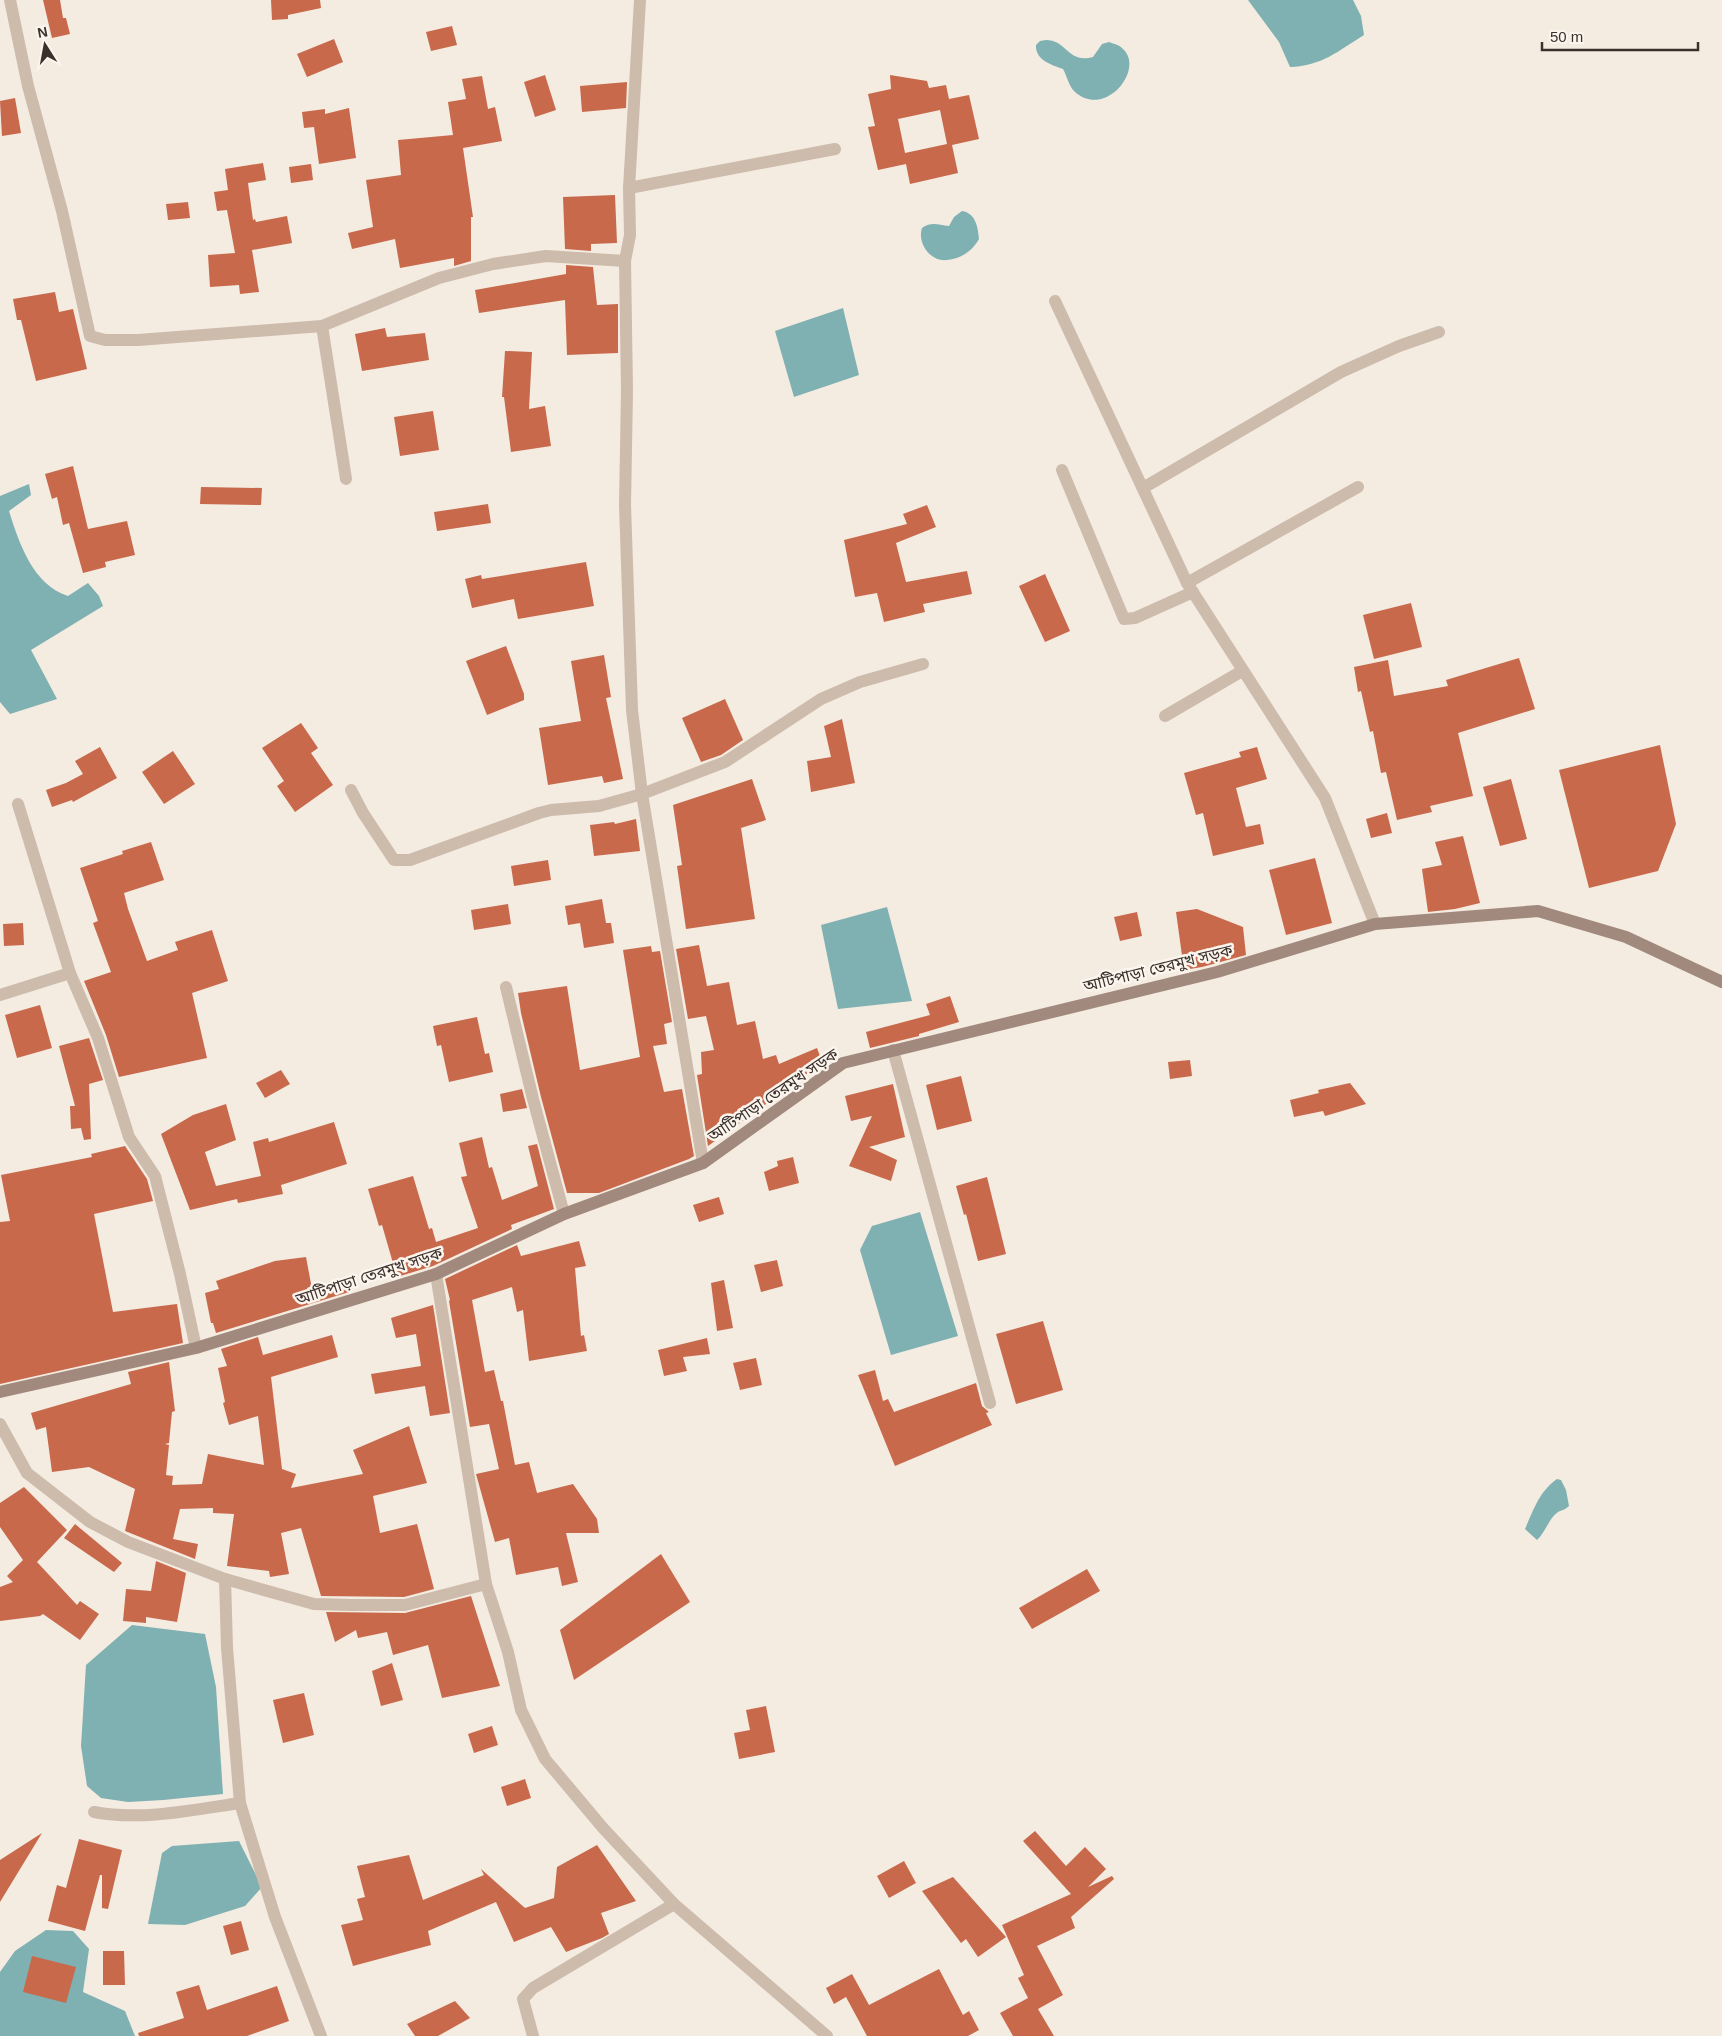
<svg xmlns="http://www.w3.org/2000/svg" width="1722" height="2036" viewBox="0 0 1722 2036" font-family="Arial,'Noto Sans Bengali',sans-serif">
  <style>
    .water { fill: #7fb0b2 }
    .building { fill: #c8694b; fill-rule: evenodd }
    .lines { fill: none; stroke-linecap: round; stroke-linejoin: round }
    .street { stroke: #cdbbac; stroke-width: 12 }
    .secondary { stroke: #a18a7d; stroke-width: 12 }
    .labels { text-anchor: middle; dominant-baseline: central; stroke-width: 5; stroke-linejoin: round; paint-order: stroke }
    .street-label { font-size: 16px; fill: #3b302b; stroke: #fbf5ee }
  </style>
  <rect width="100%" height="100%" fill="#f4ebe1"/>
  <g class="water">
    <path d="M1248,0H1353L1361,16L1364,35C1338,51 1322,66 1290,67L1279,42Z"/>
    <path d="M1046,40C1067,40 1068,64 1093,57L1102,44L1109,42C1114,44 1120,45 1123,49C1145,69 1106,119 1075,92C1069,87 1067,76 1063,69C1052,65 1035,60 1036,45L1040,41Z"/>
    <path d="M962,211C976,213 978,228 979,239C972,251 961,259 947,260C930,262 917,243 922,228C932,221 938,225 949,226L954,217Z"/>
    <polygon points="843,308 859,375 794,397 775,331"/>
    <path d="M29,484L31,495L9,511C19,543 33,585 68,596L88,583L99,596L103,606L31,650L57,699L10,714L0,702V496Z"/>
    <polygon points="887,907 912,1001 838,1009 821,925"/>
    <polygon points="920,1212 958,1336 891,1355 860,1250 872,1226"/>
    <path d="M1557,1479L1561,1480L1566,1490L1569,1506C1565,1510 1562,1510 1558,1512C1549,1518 1545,1533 1537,1540L1525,1529C1534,1509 1539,1492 1557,1479Z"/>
    <polygon points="132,1625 205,1634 216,1687 223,1794 163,1800 128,1802 101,1798 87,1786 81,1746 86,1665"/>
    <polygon points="239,1841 262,1887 245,1906 185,1925 148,1924 162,1853 172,1846"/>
    <polygon points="46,1930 73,1931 89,1949 83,1992 125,2011 135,2036 0,2036 0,1972 15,1951"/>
  </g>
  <g class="building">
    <polygon points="43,0 60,0 63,18 66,18 70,34 52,38"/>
    <polygon points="271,0 320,0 321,8 288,15 288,19 272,20"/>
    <polygon points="452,26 457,45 431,51 426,32"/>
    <polygon points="334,39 343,62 307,77 297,54"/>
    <polygon points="545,75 556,110 535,117 524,82"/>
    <path d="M890,75L927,81L929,88L946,85L949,99L969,95L979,139L952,145L958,173L910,184L906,164L878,170L868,127L875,126L868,94L891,89ZM940,110L947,144L905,153L898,119Z"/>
    <polygon points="482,76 488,109 495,107 502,141 463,148 473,217 471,217 471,261 454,266 454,258 400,268 395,239 352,249 348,233 373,227 366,180 401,175 398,140 453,135 448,102 466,99 462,79"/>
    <polygon points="627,82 626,108 582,112 580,86"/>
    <polygon points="15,98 21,133 2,136 0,101"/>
    <polygon points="349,108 356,158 319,164 314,127 304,128 302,112 325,109 325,114"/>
    <polygon points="263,163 266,180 248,183 253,220 255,219 256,222 287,216 292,243 252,250 259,292 240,294 239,285 210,287 208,255 235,253 227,210 217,211 214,192 228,190 225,169"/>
    <polygon points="311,164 313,180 291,183 289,167"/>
    <polygon points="615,195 617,243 591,244 591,251 565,249 563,197"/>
    <polygon points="188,202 190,218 168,220 166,204"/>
    <polygon points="566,265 593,267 597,305 618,304 618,353 567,355 565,300 479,313 475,290 566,274"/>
    <polygon points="55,292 59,312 73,309 87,369 36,381 21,320 17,320 13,299"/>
    <polygon points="385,328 387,337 425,333 429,360 362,371 355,334"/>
    <polygon points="505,351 532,352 529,409 545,406 551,446 511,452 504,397 502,397"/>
    <polygon points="433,411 439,450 400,456 394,417"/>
    <polygon points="73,466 88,529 127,521 135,555 105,562 106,567 83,573 69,523 63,525 57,497 52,499 45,474"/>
    <polygon points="201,487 262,488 261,505 200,504"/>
    <polygon points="488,504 491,523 437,531 434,512"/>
    <polygon points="927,505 936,527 896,543 906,582 967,571 972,594 923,604 925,612 884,622 877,593 855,597 844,540 907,524 903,514"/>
    <polygon points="586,562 594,606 518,619 514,599 472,608 465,579 481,575 482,579"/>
    <polygon points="1045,574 1070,631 1045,642 1019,586"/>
    <polygon points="1411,603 1422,647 1374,659 1363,615"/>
    <polygon points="506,646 524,694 524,700 487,715 466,661"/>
    <polygon points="604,655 611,697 606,698 623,779 604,783 602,776 548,785 539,728 581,721 571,661"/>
    <polygon points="1519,658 1535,709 1458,733 1473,796 1430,806 1432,812 1397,820 1386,772 1381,773 1373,731 1370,732 1361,691 1358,692 1354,667 1388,660 1394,696 1448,686 1446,680"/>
    <polygon points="725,699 743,740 721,755 701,762 682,718"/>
    <polygon points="842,719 855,783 811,792 807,761 831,757 824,726"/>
    <polygon points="301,723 318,748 311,753 333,785 295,812 277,786 284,781 262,748"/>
    <polygon points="1660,745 1676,824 1658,871 1589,888 1559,770"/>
    <polygon points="100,747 117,778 73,802 72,800 52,807 46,790 66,783 83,774 75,761"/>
    <polygon points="1257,747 1267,779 1236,788 1246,827 1260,824 1264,844 1213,856 1203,813 1196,815 1184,773 1241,757 1239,752"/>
    <polygon points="173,751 195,784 164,804 142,772"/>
    <polygon points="752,779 766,820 741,828 755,919 686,929 677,866 682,865 673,805"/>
    <polygon points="1511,779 1527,839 1500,846 1483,787"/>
    <polygon points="1387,813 1392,833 1371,838 1366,819"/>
    <polygon points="636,819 640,851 594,856 590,825 614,822 615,824"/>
    <polygon points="1463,836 1480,903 1455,909 1428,912 1422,869 1442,865 1435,842"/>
    <polygon points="151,842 164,880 124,893 128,909 147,961 178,950 175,942 212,930 228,981 192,993 207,1058 119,1077 106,1035 84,981 111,972 93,923 98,921 80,868 123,854 122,851"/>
    <polygon points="1315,858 1332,923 1286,935 1269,870"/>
    <polygon points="548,860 551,880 514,886 511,866"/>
    <polygon points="602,899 606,923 611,923 614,943 584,948 580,923 568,925 565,906"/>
    <polygon points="508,904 511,924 474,930 471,910"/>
    <polygon points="1197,909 1243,927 1246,955 1202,967 1184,970 1176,912"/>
    <polygon points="1137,912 1142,936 1120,941 1114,917"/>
    <polygon points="23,923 24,945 4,946 3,924"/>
    <polygon points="699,945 707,986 729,982 737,1025 755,1021 763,1059 776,1055 779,1064 817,1048 823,1064 787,1086 787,1089 708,1146 697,1075 702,1074 701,1052 714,1050 706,1016 688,1019 676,949"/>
    <polygon points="651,946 652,952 660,951 672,1022 664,1024 667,1044 653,1046 664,1092 682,1089 694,1156 689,1159 599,1193 567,1193 541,1097 521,1013 518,993 567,986 580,1070 640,1057 623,950"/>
    <polygon points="950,996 959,1022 919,1034 919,1036 870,1048 866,1032 930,1015 926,1004"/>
    <polygon points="40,1005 52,1048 17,1058 5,1015"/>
    <polygon points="477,1017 485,1054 489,1053 493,1072 449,1082 441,1045 437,1046 433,1026"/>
    <polygon points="89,1038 103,1080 89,1084 91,1139 84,1140 81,1128 71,1129 70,1106 75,1106 59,1046"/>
    <polygon points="1190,1060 1192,1076 1170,1079 1168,1062"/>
    <polygon points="281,1070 290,1084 265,1098 256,1083"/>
    <polygon points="961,1076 972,1121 937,1130 926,1085"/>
    <polygon points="1350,1083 1366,1104 1325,1116 1323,1111 1294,1117 1290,1100 1319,1093 1318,1090"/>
    <polygon points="893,1084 905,1137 869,1147 897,1160 891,1181 849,1166 872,1116 851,1121 845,1096"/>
    <polygon points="522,1089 527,1108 503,1112 500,1094"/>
    <polygon points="226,1104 236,1140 205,1152 216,1186 261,1176 253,1142 268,1138 269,1142 334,1122 347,1164 281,1185 283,1194 238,1203 237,1199 190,1210 161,1134 193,1115"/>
    <polygon points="482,1137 489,1168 492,1167 502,1200 538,1186 528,1146 537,1144 554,1209 511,1225 512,1229 433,1266 397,1277 382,1225 379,1226 368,1189 413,1176 429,1229 432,1228 436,1242 478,1228 461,1177 467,1176 459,1143"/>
    <polygon points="125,1146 147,1179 153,1201 94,1214 113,1312 177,1304 183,1343 0,1384 0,1222 10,1221 1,1175 92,1157 91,1154"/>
    <polygon points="793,1157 799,1183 769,1191 764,1172 778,1166 777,1161"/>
    <polygon points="987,1177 1006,1254 978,1261 966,1214 964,1215 956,1186"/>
    <polygon points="719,1197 724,1214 699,1222 693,1205"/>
    <polygon points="579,1241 586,1266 575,1268 581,1336 584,1335 587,1351 529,1361 523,1310 517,1312 512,1287 472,1300 485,1372 494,1370 501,1401 503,1401 515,1465 529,1462 537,1493 573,1484 597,1519 599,1533 566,1533 578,1582 562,1586 558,1567 516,1575 509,1538 495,1542 476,1474 499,1469 489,1424 470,1427 449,1301 450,1300 445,1279 517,1245 521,1256"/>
    <polygon points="306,1257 312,1289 347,1281 349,1292 216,1333 213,1323 211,1323 205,1293 219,1289 216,1281 275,1261"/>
    <polygon points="777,1260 783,1286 761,1292 754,1265"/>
    <polygon points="724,1280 733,1328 717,1331 711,1283"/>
    <polygon points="433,1305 450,1413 430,1416 425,1386 375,1394 371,1374 421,1366 416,1334 396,1338 391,1318"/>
    <polygon points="1043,1321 1063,1390 1016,1404 996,1334"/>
    <polygon points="332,1335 338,1357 271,1377 282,1469 296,1474 291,1488 363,1474 353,1450 409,1426 427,1483 373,1496 380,1533 417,1524 434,1589 404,1597 321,1596 301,1528 281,1533 289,1574 270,1577 269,1571 227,1566 234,1514 213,1513 213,1508 180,1509 173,1539 198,1544 195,1559 125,1531 135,1489 89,1467 52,1472 46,1427 36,1430 31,1413 131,1384 128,1372 169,1362 175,1411 172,1412 169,1443 165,1444 169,1445 166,1475 173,1476 172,1485 202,1484 208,1454 264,1465 258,1416 229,1425 223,1403 225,1402 218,1368 227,1366 221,1349 258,1337 263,1355"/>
    <polygon points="707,1338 710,1354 683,1357 687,1371 664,1376 658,1350"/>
    <polygon points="756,1358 762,1385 740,1390 733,1363"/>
    <polygon points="875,1370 883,1401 888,1399 894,1412 976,1383 982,1406 989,1412 986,1413 992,1425 895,1466 858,1375"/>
    <polygon points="24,1487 67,1530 37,1562 77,1605 80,1601 99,1614 80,1640 43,1614 40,1616 0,1621 0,1587 13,1582 7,1576 23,1560 0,1527 0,1503"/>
    <polygon points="75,1524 122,1563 114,1572 64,1538"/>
    <polygon points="661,1554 690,1602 574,1680 560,1630"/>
    <polygon points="156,1561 186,1573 177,1622 146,1617 146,1623 123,1621 126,1589 151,1591"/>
    <polygon points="1087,1569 1100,1591 1032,1629 1019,1608"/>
    <polygon points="471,1596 500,1686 442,1698 428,1645 393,1655 387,1632 358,1638 356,1630 335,1642 326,1612 405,1613"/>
    <polygon points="392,1663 403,1700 381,1706 372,1671"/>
    <polygon points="304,1693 314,1735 283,1743 273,1700"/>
    <polygon points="766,1706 775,1752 739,1759 734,1733 750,1730 746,1710"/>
    <polygon points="492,1726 498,1745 474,1753 468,1734"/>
    <polygon points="525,1779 531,1798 507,1806 501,1787"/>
    <polygon points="1035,1831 1066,1866 1085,1847 1106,1869 1088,1887 1112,1876 1114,1879 1071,1917 1075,1928 1037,1946 1063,1995 1038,2009 1054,2036 1013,2036 1000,2013 1028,1998 1018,1978 1024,1975 1002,1925 1071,1894 1023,1841"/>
    <polygon points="42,1833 0,1902 0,1860"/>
    <polygon points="79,1839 122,1850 108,1909 102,1908 102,1875 100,1875 85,1931 48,1921 57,1885 66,1888"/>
    <polygon points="597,1845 636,1901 601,1913 609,1934 602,1938 566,1952 551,1927 514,1942 496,1902 428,1931 431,1945 353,1966 341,1925 363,1920 357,1899 365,1897 357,1866 409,1855 423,1900 484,1875 481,1869 525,1908 554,1898 557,1867"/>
    <polygon points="904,1861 916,1883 889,1898 877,1876"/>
    <polygon points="953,1877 1006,1937 978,1957 966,1939 961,1943 922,1891"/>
    <polygon points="241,1921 249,1950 231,1955 223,1926"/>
    <polygon points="103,1951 124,1951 125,1985 103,1985"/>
    <polygon points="32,1956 76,1967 66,2003 23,1992"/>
    <polygon points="939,1969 963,2015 969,2011 979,2030 968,2036 867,2036 846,1997 834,2004 826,1988 852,1974 869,2005"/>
    <polygon points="199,1985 207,2010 277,1986 289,2021 247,2036 139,2036 138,2033 184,2018 176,1992"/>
    <polygon points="455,2001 470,2018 438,2036 415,2036 407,2024"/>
  </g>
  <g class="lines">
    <g class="street">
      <polyline points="10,0 28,86 62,211 90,336 105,340 138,340 322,326 439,278 493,264 546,256 625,261"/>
      <polyline points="640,0 629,188 630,235 625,261 627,391 625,505 632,710 642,794 703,1163"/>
      <polyline points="629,188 835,149"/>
      <polyline points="1055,301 1187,583 1325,798 1375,924"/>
      <polyline points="322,326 346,479"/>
      <polyline points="1062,470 1124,619 1135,618 1193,592"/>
      <polyline points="1143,488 1341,372 1399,346 1439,332"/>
      <polyline points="1187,583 1358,487"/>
      <polyline points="1165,716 1242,671"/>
      <polyline points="351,790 363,813 394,860 410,860 539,813 551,810 599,806 642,794 725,762 821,699 860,682 923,664"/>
      <polyline points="18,804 70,973 98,1038 129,1137 155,1176 180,1274 196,1348"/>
      <polyline points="506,987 533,1099 564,1214"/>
      <polyline points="0,995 70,973"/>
      <polyline points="893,1050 990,1403"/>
      <polyline points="436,1274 486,1584 508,1652 521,1710 545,1759 603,1828 674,1904 827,2036"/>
      <polyline points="0,1424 27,1473 90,1522 128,1542 225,1579 227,1648 240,1803 275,1917 321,2036"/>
      <polyline points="225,1579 314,1604 351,1605 405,1605 486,1584"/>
      <path d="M94,1812C141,1821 193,1810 240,1803"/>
      <polyline points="533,2036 523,1999 533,1988 674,1904"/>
    </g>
    <polyline class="secondary" points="0,1392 196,1348 436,1274 564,1214 703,1163 843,1063 1217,972 1375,924 1538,911 1626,937 1722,982"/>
  </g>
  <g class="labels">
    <g class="street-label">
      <text transform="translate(1158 968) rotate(-14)">আটিপাড়া তেরমুখ সড়ক</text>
      <text transform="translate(773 1095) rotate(-34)">আটিপাড়া তেরমুখ সড়ক</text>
      <text transform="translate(369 1276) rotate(-18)">আটিপাড়া তেরমুখ সড়ক</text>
    </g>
  </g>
  <g transform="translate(45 45) rotate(349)" stroke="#fbf5ee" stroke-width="4" paint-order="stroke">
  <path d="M0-4L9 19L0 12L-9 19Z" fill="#3b302b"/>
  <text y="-8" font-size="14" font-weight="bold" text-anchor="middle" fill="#3b302b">N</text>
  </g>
  <path d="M1542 42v8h156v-8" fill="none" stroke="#3b302b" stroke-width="2.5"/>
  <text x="1550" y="42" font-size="15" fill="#3b302b" stroke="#fbf5ee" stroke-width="4" paint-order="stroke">50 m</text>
</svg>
